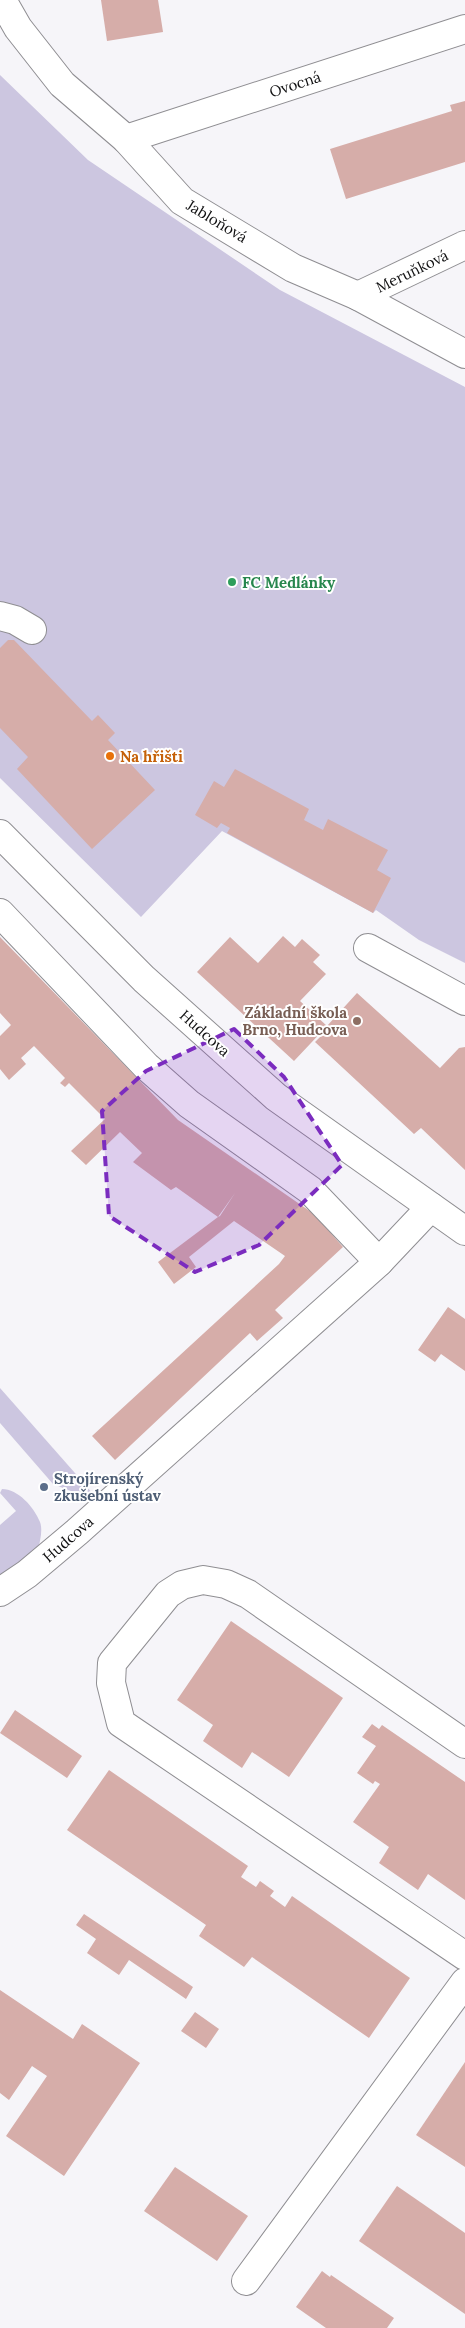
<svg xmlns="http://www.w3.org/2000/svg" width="465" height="2328" viewBox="0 0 465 2328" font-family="Lora,serif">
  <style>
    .green { fill: #ccc6e0 }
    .building { fill: #d6ada9; fill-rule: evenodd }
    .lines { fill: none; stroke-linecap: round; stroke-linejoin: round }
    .minor-casing { stroke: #8f8e92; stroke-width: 30 }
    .minor { stroke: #fff; stroke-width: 28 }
    .marked { fill: #7b2cbf; fill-opacity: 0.2; stroke: #7b2cbf; stroke-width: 4; stroke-dasharray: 10 6; stroke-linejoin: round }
    .leisure-dot { fill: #2e9e5b; stroke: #fff; stroke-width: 2 }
    .food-dot { fill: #e8710a; stroke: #fff; stroke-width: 2 }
    .education-dot { fill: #8d6e63; stroke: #fff; stroke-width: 2 }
    .service-dot { fill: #5c6f8a; stroke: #fff; stroke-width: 2 }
    .labels { text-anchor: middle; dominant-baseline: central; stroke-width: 4; stroke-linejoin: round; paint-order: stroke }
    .street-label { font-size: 15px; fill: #101011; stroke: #fff }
    .leisure-label { font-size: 15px; font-weight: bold; fill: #27864d; stroke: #fff; text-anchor: start }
    .food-label { font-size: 15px; font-weight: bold; fill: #c56008; stroke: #fff; text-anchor: start }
    .education-label { font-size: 15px; font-weight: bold; fill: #785e54; stroke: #fff; text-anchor: end }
    .service-label { font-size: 15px; font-weight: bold; fill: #4e5e75; stroke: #fff; text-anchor: start }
  </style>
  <rect width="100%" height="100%" fill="#f6f5f9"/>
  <g class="green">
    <polygon points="0,75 88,160 280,290 465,387 465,963 419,940 376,910 373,913 222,831 141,917 0,778"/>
    <polygon points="0,1388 82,1481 92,1493 76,1493 53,1484 0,1423"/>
    <path d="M2,1489C18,1489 34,1507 40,1522C43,1530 40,1541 38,1550L0,1576V1525L16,1511L0,1493Z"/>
  </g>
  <g class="building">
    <polygon points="101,0 158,0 163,32 107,41"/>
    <polygon points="465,101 465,162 346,199 330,149 452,111 450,105"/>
    <polygon points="8,640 14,640 92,721 98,715 115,733 108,740 155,790 92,849 17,769 28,757 0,728 0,648"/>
    <polygon points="235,769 309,809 304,820 323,830 328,819 388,850 377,870 391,878 373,913 227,833 230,828 221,823 217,828 195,815 214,781 224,787"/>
    <polygon points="283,936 295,947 302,939 320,955 313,962 326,974 300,1001 327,1026 294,1061 197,972 230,937 258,963"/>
    <path d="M0,937L178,1120L314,1214L343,1247L275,1310L283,1318L257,1341L250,1333L115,1460L92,1436L279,1264L285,1256L234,1221L189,1257L196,1267L174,1284L158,1262L218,1217L176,1187L171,1190L133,1162L142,1153L120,1132L86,1165L71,1151L105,1119L69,1083L65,1087L60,1083L65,1078L34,1046L21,1058L26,1064L9,1080L0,1069V1036L11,1025L0,1013ZM235,1193L220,1216L218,1217Z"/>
    <polygon points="357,993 440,1068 459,1048 465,1047 465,1170 421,1128 414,1134 315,1042 329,1028 327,1026"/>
    <polygon points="448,1307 465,1319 465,1371 441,1354 435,1362 418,1350"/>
    <polygon points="231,1621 343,1698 289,1777 252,1752 242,1768 203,1741 213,1725 177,1700"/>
    <polygon points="15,1710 82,1756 67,1778 0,1733"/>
    <polygon points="372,1724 379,1729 382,1725 465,1782 465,1900 428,1874 418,1890 379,1863 389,1847 353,1822 380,1784 375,1781 373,1784 357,1773 376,1746 362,1737"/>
    <polygon points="109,1770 248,1866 241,1877 256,1887 260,1881 274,1891 270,1896 285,1907 292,1896 410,1978 369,2038 252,1957 244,1967 199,1936 206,1925 67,1830"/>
    <polygon points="84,1914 193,1987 186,1999 129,1960 119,1975 87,1953 96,1939 76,1925"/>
    <polygon points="0,1990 73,2039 82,2024 140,2063 64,2176 6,2136 47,2076 32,2066 9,2100 0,2093"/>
    <polygon points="195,2012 219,2029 206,2048 181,2031"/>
    <polygon points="465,2062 465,2167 416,2135"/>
    <polygon points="175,2167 248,2216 217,2261 144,2211"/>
    <polygon points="397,2186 465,2233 465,2314 359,2241"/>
    <polygon points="322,2271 330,2277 331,2275 394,2318 387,2328 326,2328 296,2307"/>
  </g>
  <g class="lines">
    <defs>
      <g id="minor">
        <polyline points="2,0 18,28 62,84 126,139 182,201 293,268 358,296 465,354"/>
        <polyline points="126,139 465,29"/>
        <polyline points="358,296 465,245"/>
        <polyline points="0,616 15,620 32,630"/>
        <polyline points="0,834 144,979 276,1097 465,1231"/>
        <polyline points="0,913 146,1066 189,1104 310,1190 379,1262"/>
        <polyline points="368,948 465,1001"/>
        <polyline points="0,1592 27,1574 77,1532 379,1262 431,1207"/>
        <polyline points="465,1744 248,1594 226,1584 203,1580 182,1585 168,1594 112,1663 111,1683 121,1723 465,1956"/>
        <polyline points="246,2281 465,1982"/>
      </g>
    </defs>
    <use href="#minor" class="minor-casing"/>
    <use href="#minor" class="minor"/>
  </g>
  <path class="marked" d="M234,1029L284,1077L342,1165L259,1245L195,1272L109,1216L102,1111L146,1071Z"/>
  <circle class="leisure-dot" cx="232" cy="582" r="5"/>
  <circle class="food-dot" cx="110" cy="756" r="5"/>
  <circle class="education-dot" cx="357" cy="1021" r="5"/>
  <circle class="service-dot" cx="44" cy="1487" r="5"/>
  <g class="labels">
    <g class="street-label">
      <text transform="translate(295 84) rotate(-18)">Ovocná</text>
      <text transform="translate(217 221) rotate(31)">Jabloňová</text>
      <text transform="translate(412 271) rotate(-26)">Meruňková</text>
      <text transform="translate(205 1033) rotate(42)">Hudcova</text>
      <text transform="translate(68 1539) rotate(-41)">Hudcova</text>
    </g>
    <g class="leisure-label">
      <text x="242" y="582">FC Medlánky</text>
    </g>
    <g class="food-label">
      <text x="120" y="756">Na hřišti</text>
    </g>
    <g class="education-label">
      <text x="347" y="1012">Základní škola<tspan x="347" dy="17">Brno, Hudcova</tspan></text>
    </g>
    <g class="service-label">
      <text x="54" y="1478">Strojírenský<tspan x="54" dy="17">zkušební ústav</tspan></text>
    </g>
  </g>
</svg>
